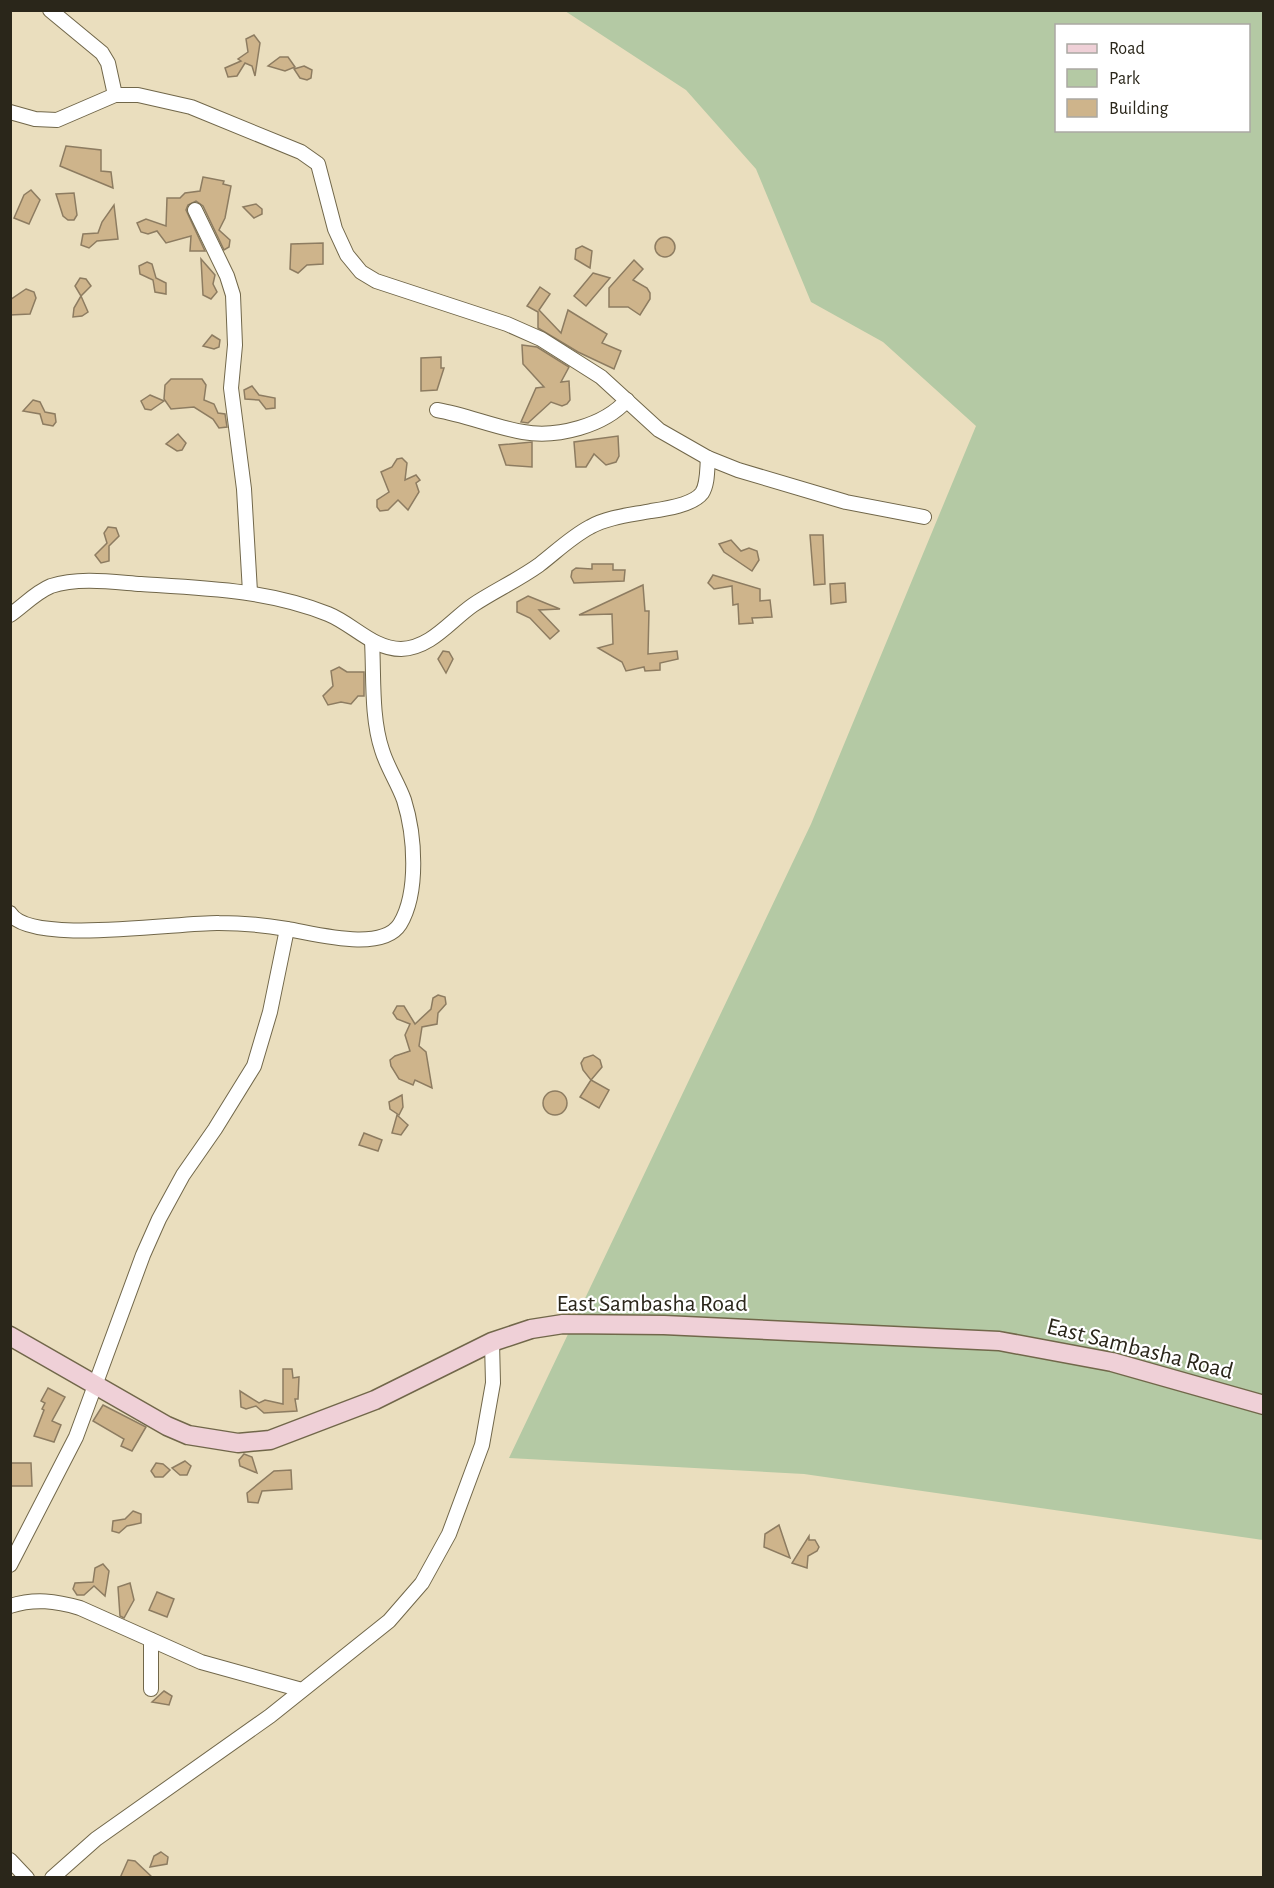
<svg xmlns="http://www.w3.org/2000/svg" width="1274" height="1888" viewBox="0 0 1274 1888" font-family="'Alegreya Sans',sans-serif">
  <style>
    .green { fill: #b4c9a4; fill-rule: evenodd }
    .building { fill: #ceb48b; stroke: #8d7c61; stroke-width: 1.5 }
    .lines { fill: none; stroke-linecap: round; stroke-linejoin: round }
    .street-casing { stroke: #71674a; stroke-width: 16 }
    .secondary-casing { stroke: #71674a; stroke-width: 21 }
    .street { stroke: #fff; stroke-width: 14 }
    .secondary { stroke: #efd0d7; stroke-width: 18 }
    .labels { text-anchor: middle; dominant-baseline: central; stroke-width: 4.5; stroke-linejoin: round; paint-order: stroke }
    .street-label { font-size: 24px; fill: #2a261a; stroke: #fff }
  </style>
  <rect width="100%" height="100%" fill="#eadebe"/>
  <path class="green" d="M565,11H1263V1540L804,1474L509,1458L811,824L976,426L883,342L811,302L756,169L686,90ZM1056,26H1248V130H1056Z"/>
  <g class="building">
    <polygon points="254,35 260,43 255,76 252,66 245,63 237,76 228,77 225,68 241,61 238,59 248,52 246,39"/>
    <polygon points="280,57 288,57 295,67 285,71 268,66"/>
    <polygon points="304,66 312,70 311,78 307,80 300,78 294,69"/>
    <polygon points="66,146 101,150 101,171 111,172 113,188 60,166"/>
    <polygon points="203,177 224,181 223,184 231,186 225,218 219,230 230,240 229,247 224,250 203,206 196,201 188,205 186,210 205,251 190,251 191,236 166,243 157,231 148,234 141,232 137,223 146,219 166,226 167,198 180,198 185,193 200,191"/>
    <polygon points="31,190 40,200 29,224 14,218 24,195"/>
    <polygon points="74,193 77,215 74,220 68,220 63,216 56,194"/>
    <polygon points="256,204 262,209 262,214 254,218 243,207"/>
    <polygon points="114,205 118,239 97,241 89,248 81,245 83,234 98,233 102,222"/>
    <circle cx="665" cy="247" r="10"/>
    <polygon points="323,243 323,264 307,265 298,273 290,269 291,244"/>
    <polygon points="582,246 592,251 590,268 575,259 576,249"/>
    <polygon points="201,259 215,275 213,284 217,292 211,299 203,295"/>
    <polygon points="634,260 643,269 633,280 647,288 650,293 650,299 640,315 628,307 609,307 609,288"/>
    <polygon points="147,262 152,264 156,278 166,283 166,294 155,292 153,280 140,274 139,266"/>
    <polygon points="593,273 610,278 586,306 574,296"/>
    <polygon points="80,278 86,279 91,286 81,296 88,312 82,316 73,317 74,308 81,296 75,286"/>
    <polygon points="540,287 550,294 539,310 561,333 568,310 607,334 602,343 621,351 614,369 578,352 538,328 538,312 527,306"/>
    <polygon points="26,289 34,292 36,298 30,314 10,315 10,300"/>
    <polygon points="212,335 220,340 219,347 214,349 203,346"/>
    <polygon points="522,345 537,347 569,367 561,382 569,381 570,400 567,404 562,406 551,402 528,423 521,422 536,388 544,387 523,364"/>
    <polygon points="441,357 441,368 444,368 437,390 421,391 421,358"/>
    <polygon points="171,379 202,379 206,385 204,400 214,404 218,413 225,414 227,427 219,428 213,419 194,407 171,409 164,399 165,385"/>
    <polygon points="252,386 259,395 275,398 275,408 266,409 259,400 245,399 244,390"/>
    <polygon points="150,395 164,401 151,410 145,409 141,401"/>
    <polygon points="33,400 40,402 45,412 55,414 56,422 53,426 43,424 40,414 23,411"/>
    <polygon points="178,434 186,443 182,450 177,451 166,444"/>
    <polygon points="618,436 619,456 616,462 606,465 594,454 586,467 576,467 574,442"/>
    <polygon points="532,442 532,467 506,465 499,445"/>
    <polygon points="397,459 402,458 407,463 405,480 416,475 420,480 416,483 419,492 408,510 398,500 388,510 380,511 377,507 377,500 389,492 381,472 392,467"/>
    <polygon points="108,527 116,528 119,536 109,546 109,561 101,563 95,555 107,543 104,533"/>
    <polygon points="810,535 823,535 825,584 814,585"/>
    <polygon points="731,540 741,551 749,548 757,551 759,560 752,571 724,552 719,544"/>
    <polygon points="592,564 613,564 613,570 625,570 624,581 574,583 571,577 572,571 576,568 592,569"/>
    <polygon points="713,575 760,589 760,601 770,600 772,617 752,618 753,623 739,624 738,604 733,605 732,586 714,589 708,583"/>
    <polygon points="845,583 846,602 831,604 830,584"/>
    <polygon points="643,585 645,611 649,611 648,654 677,651 678,659 660,663 660,670 645,671 644,667 626,671 622,662 598,648 613,644 612,614 579,615"/>
    <polygon points="528,596 560,609 539,610 559,631 550,639 530,618 517,612 517,602"/>
    <polygon points="443,651 449,652 453,659 446,673 438,659"/>
    <polygon points="339,667 347,672 364,672 364,696 358,696 351,704 341,702 328,705 323,696 333,686 331,671"/>
    <polygon points="438,995 445,997 446,1004 438,1013 437,1024 422,1027 419,1046 426,1052 432,1088 415,1080 413,1085 399,1079 391,1066 390,1060 395,1056 410,1051 405,1035 410,1024 397,1019 393,1013 397,1006 404,1006 415,1024 431,1009 433,998"/>
    <polygon points="593,1055 600,1060 602,1067 591,1080 609,1090 599,1108 580,1097 591,1080 583,1070 581,1063 584,1058"/>
    <circle cx="555" cy="1103" r="12"/>
    <polygon points="402,1095 403,1107 399,1115 390,1109 389,1102"/>
    <polygon points="397,1115 408,1125 401,1135 392,1133"/>
    <polygon points="364,1133 382,1140 378,1151 359,1145"/>
    <polygon points="283,1369 292,1369 293,1378 299,1377 298,1399 295,1399 297,1411 264,1413 256,1406 246,1409 241,1407 240,1391 259,1403 265,1400 283,1404"/>
    <polygon points="48,1388 65,1397 52,1421 61,1425 54,1442 34,1436 44,1410 42,1409 45,1403 41,1401"/>
    <polygon points="103,1405 146,1427 132,1451 121,1446 124,1439 93,1421"/>
    <polygon points="244,1454 252,1457 257,1473 240,1466 239,1460"/>
    <polygon points="185,1461 191,1466 187,1475 180,1475 172,1468"/>
    <polygon points="10,1463 31,1463 32,1486 10,1486"/>
    <polygon points="156,1463 163,1464 170,1470 163,1477 155,1477 151,1471"/>
    <polygon points="291,1470 292,1489 262,1491 258,1503 248,1502 247,1493 274,1471"/>
    <polygon points="133,1511 141,1514 141,1523 127,1526 119,1533 112,1531 113,1521 125,1519"/>
    <polygon points="779,1525 790,1558 764,1547 765,1534"/>
    <polygon points="809,1536 809,1540 815,1540 819,1547 817,1551 808,1556 807,1568 792,1563"/>
    <polygon points="103,1564 109,1571 105,1596 94,1586 84,1595 77,1595 73,1589 75,1583 93,1582 95,1568"/>
    <polygon points="130,1583 134,1600 124,1618 120,1616 118,1587"/>
    <polygon points="157,1592 174,1599 167,1617 149,1610"/>
    <polygon points="164,1691 172,1696 169,1705 152,1702"/>
    <polygon points="161,1852 168,1857 167,1864 150,1867 154,1856"/>
    <polygon points="128,1860 135,1861 153,1878 120,1878"/>
  </g>
  <g class="lines">
    <defs>
      <g id="street">
        <polyline points="50,10 102,53 108,63 115,95"/>
        <polyline points="10,112 35,119 57,120 115,95 138,95 191,107 301,152 318,164 335,229 347,255 361,272 376,281 507,324 541,339 601,377 659,430 708,458 738,470 846,502 924,517"/>
        <polyline points="195,210 227,276 233,295 235,345 231,388 244,489 250,592"/>
        <path d="M437,410C466,415 494,427 523,432C557,438 604,426 627,400"/>
        <path d="M10,615C23,606 36,592 51,586C79,577 113,582 141,584C205,588 269,590 328,614C353,624 373,649 401,649C431,648 450,621 473,605C494,591 518,580 539,565C556,552 571,537 590,527C608,517 631,515 651,511C665,509 693,505 702,493C708,484 707,468 708,458"/>
        <path d="M10,913C29,946 180,922 219,923C241,923 264,925 287,929C313,933 382,953 400,924C419,892 415,835 404,800C398,783 387,767 382,750C371,717 374,676 372,641"/>
        <polyline points="10,1565 76,1437 143,1255 159,1219 183,1175 215,1129 254,1066 270,1012 287,929"/>
        <path d="M10,1606C35,1598 56,1601 80,1608L201,1662L302,1690"/>
        <polyline points="151,1689 151,1640"/>
        <polyline points="10,1860 27,1878"/>
        <polyline points="52,1878 96,1839 270,1716 389,1621 422,1583 449,1534 482,1445 493,1383 492,1342"/>
      </g>
      <polyline id="secondary" points="10,1336 167,1426 188,1435 238,1443 270,1440 375,1400 492,1342 531,1329 563,1324 664,1325 999,1341 1112,1362 1264,1405"/>
    </defs>
    <use href="#street" class="street-casing"/>
    <use href="#secondary" class="secondary-casing"/>
    <use href="#street" class="street"/>
    <use href="#secondary" class="secondary"/>
  </g>
  <g class="labels">
    <g class="street-label">
      <text x="652" y="1304">East Sambasha Road</text>
      <text transform="translate(1140 1349) rotate(14)">East Sambasha Road</text>
    </g>
  </g>
  <rect width="1274" height="1888" fill="none" stroke="#2a261a" stroke-width="24"/>
  <rect x="1055" y="24" width="195" height="108" fill="#ffffff" stroke="#aaa8a3" stroke-width="1.5"/>
  <rect x="1067" y="44" width="30" height="9" fill="#efd0d7" stroke="#aaa8a3" stroke-width="1.5"/>
  <text x="1109" y="54" font-size="18" fill="#2a261a">Road</text>
  <rect x="1067" y="69" width="30" height="18" fill="#b4c9a4" stroke="#aaa8a3" stroke-width="1.5"/>
  <text x="1109" y="84" font-size="18" fill="#2a261a">Park</text>
  <rect x="1067" y="99" width="30" height="18" fill="#ceb48b" stroke="#aaa8a3" stroke-width="1.5"/>
  <text x="1109" y="114" font-size="18" fill="#2a261a">Building</text>
</svg>
